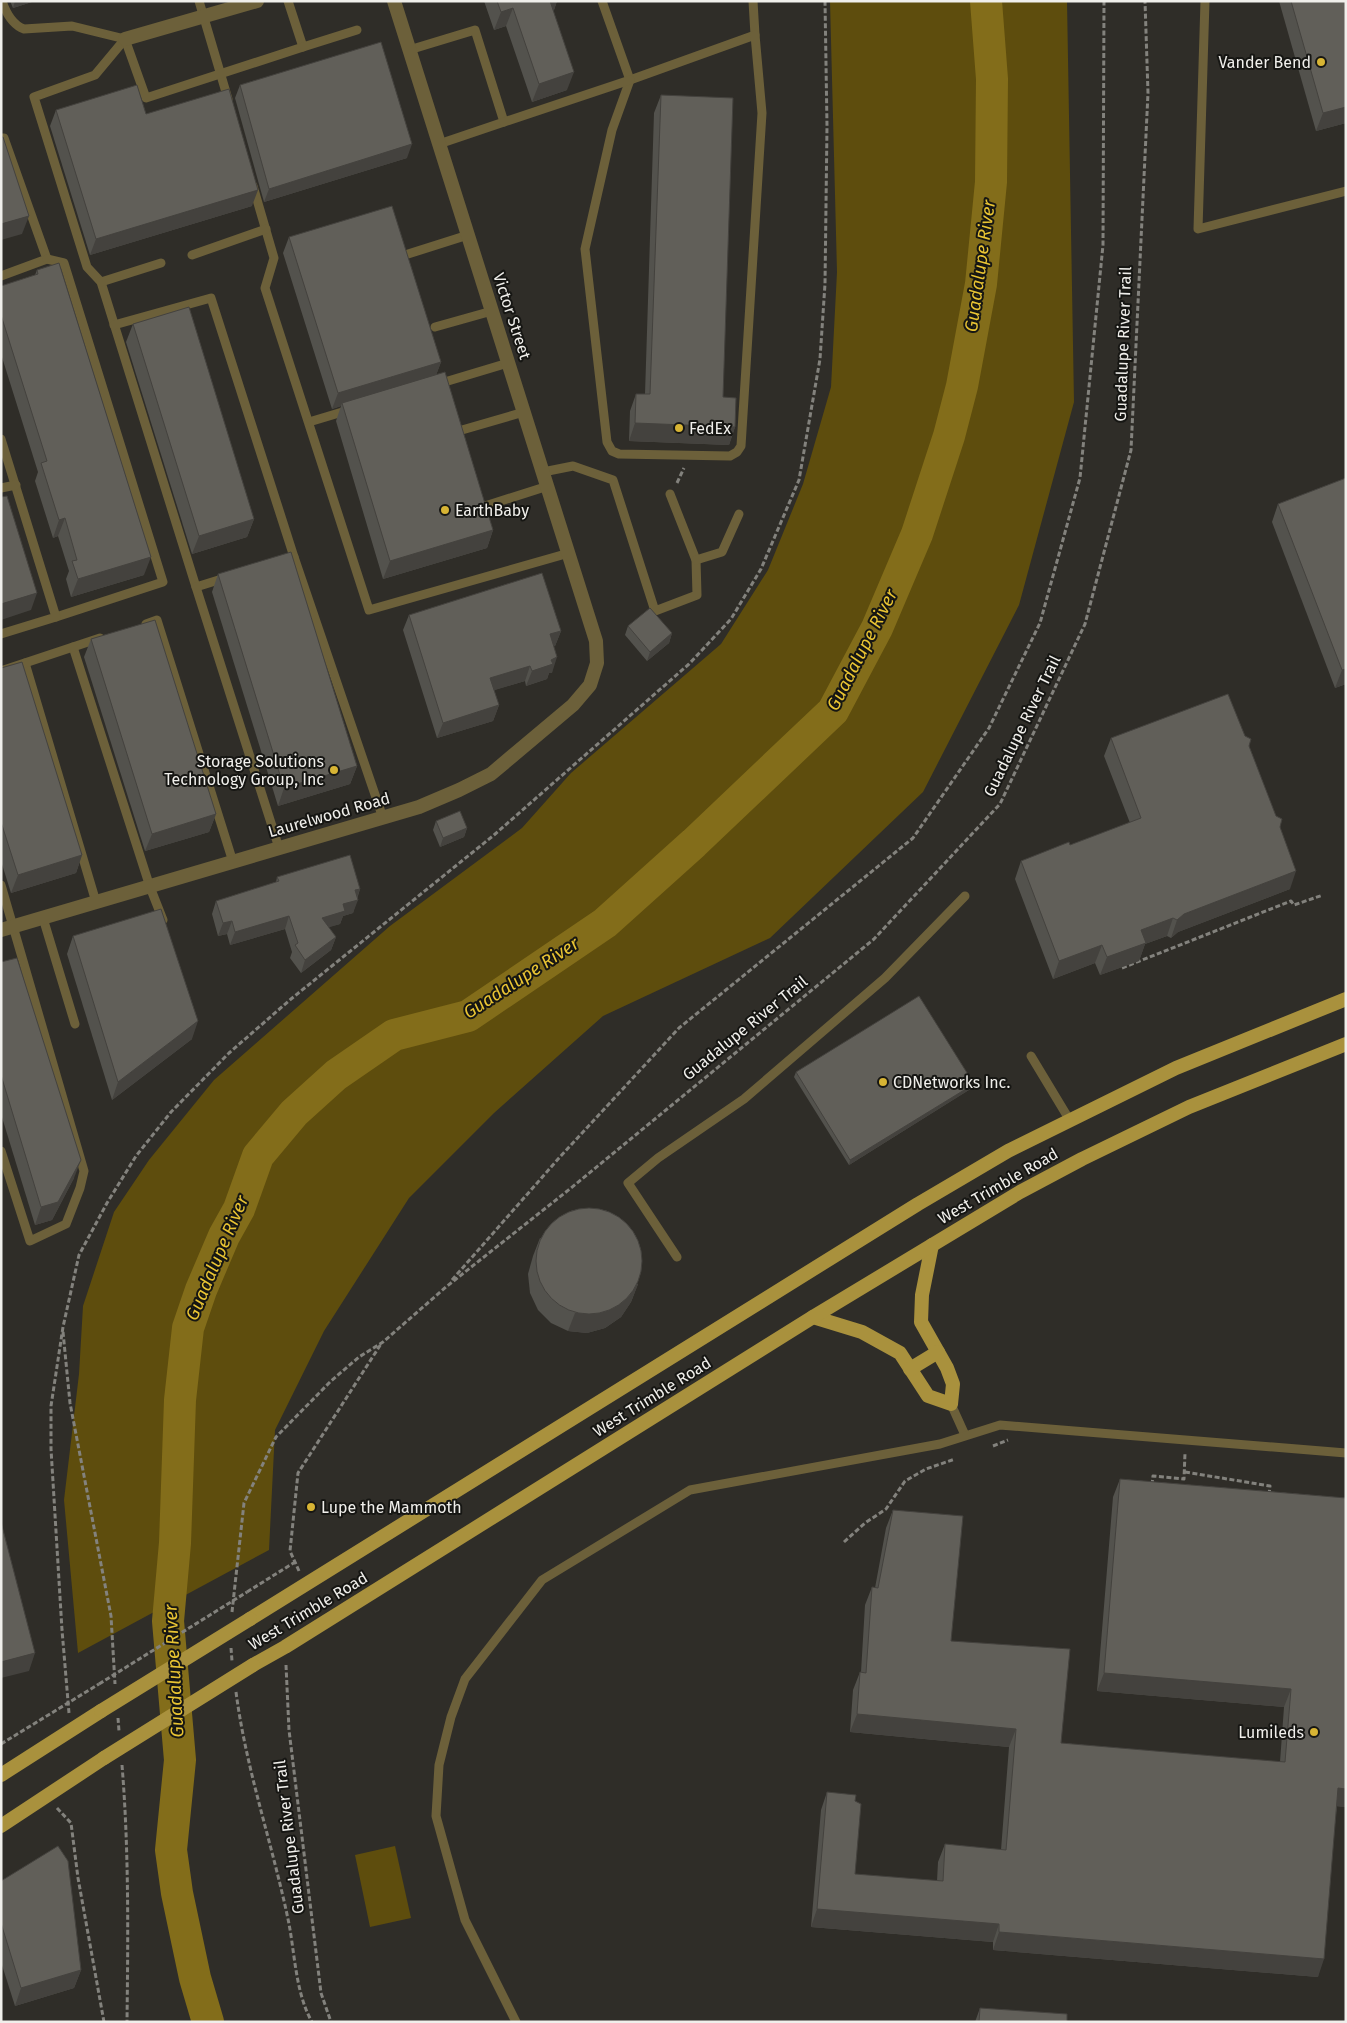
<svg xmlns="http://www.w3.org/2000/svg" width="1347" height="2023" viewBox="0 0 1347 2023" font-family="'Fira Sans',sans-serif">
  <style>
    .green { fill: #5e4d0d }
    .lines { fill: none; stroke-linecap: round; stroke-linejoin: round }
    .river { stroke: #836d1a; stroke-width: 32 }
    .path { stroke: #83827d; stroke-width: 3; stroke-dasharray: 5 2.5; stroke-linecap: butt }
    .service { stroke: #6c603a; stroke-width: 9 }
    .minor { stroke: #6c603a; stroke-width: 14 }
    .primary { stroke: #a9913d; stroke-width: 14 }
    .path-bridge { stroke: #83827d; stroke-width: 3; stroke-dasharray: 5 2.5; stroke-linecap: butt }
    .primary-bridge { stroke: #a9913d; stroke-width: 14 }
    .wall { fill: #53524d }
    .shaded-wall { fill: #44423e }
    .building { fill: #615f59; stroke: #44423e }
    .poi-dot { fill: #d7b434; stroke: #161613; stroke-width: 2 }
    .labels { text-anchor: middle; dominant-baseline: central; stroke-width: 4; stroke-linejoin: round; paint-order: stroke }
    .poi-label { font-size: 16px; fill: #f0efeb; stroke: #161613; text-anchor: start }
    .street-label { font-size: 16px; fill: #f0efeb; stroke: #161613 }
    .water-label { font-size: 18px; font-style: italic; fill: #e9c433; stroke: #161613 }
  </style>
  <rect width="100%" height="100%" fill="#2f2d28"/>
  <g class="green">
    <polygon points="830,1 1067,1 1074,402 1019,605 923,792 770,938 603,1016 494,1113 409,1198 324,1331 275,1430 269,1550 78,1653 64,1500 79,1374 83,1306 114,1212 149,1160 214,1080 390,926 522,828 571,773 721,644 768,570 803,484 831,387 837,272"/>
    <polygon points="395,1846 411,1918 370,1927 355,1855"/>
  </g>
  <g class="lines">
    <polyline class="river" points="208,2022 195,1978 177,1893 171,1850 180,1760 168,1621 175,1543 180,1400 188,1328 201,1290 224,1236 239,1209 258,1156 294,1113 336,1075 394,1035 468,1016 605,923 694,843 833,711 877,628 917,534 949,436 962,386 981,284 991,182 992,79 986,1"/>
    <g class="path">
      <polyline points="677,483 684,468"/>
      <polyline points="1345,890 1346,890"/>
      <polyline points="1122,968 1291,901 1294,905 1323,895"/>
      <polyline points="452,1280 559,1158 679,1028 913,838 989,728 1040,623 1080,478 1103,245 1104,1"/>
      <polyline points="63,1332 70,1403 111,1616 115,1684"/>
      <polyline points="993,1446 1008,1440"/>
      <polyline points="1185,1472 1270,1486 1269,1494"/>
      <polyline points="1152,1485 1153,1476 1184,1479 1185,1453"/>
      <polyline points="844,1542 865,1523 886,1509 905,1481 926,1469 955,1459"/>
      <polyline points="299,1571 290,1551 298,1473 381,1344"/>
      <polyline points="247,1592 295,1562"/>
      <polyline points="232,1612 244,1503 276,1437 331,1381 359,1357 383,1342 446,1287 571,1188 874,939 1000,804 1085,624 1131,450 1148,93 1145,1"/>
      <polyline points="231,1648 232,1661"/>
      <polyline points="286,1665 289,1730 321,1993 331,2022"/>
      <path d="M236,1692C246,1769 272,1843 288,1919C295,1952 295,1992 312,2022"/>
      <polyline points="69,1713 62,1630 51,1449 51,1406 63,1327 79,1255 107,1203 136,1156 171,1112 229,1053 291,999 494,835 689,664 731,619 761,569 799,480 820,359 825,284 827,126 825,1"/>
      <polyline points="118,1718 119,1731"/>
      <polyline points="1,1744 99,1684"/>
      <path d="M122,1765C129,1851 128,1936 127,2022"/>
      <polyline points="57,1808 71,1823 78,1878 104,2022"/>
    </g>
    <g class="service">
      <path d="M2,1C6,13 13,25 24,29L72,26L125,39"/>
      <polyline points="199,1 228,99"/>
      <polyline points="602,1 630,80 755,35 753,1"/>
      <polyline points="1205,1 1198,229 1346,191"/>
      <polyline points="125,39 95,75 34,97 87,267 101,282 196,587"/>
      <polyline points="125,39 146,98 303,47 288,1"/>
      <polyline points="303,47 357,30"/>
      <polyline points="409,50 475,30 504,122 439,144"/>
      <polyline points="630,80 612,130 585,249 607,442 612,451 619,454 730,456 737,452 741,446 762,113 755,35"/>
      <polyline points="504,122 630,80"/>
      <polyline points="1,138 4,138 47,259 1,276"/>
      <polyline points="253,186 274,258 265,288 369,610 569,553"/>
      <polyline points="408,254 468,235"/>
      <polyline points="192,255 266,229"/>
      <polyline points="47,259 64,263 163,582 56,617"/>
      <polyline points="101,282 161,263"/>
      <polyline points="114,325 211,298 294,557"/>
      <polyline points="435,327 492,311"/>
      <polyline points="438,384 508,363"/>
      <polyline points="309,422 349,410"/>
      <polyline points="462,430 524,412"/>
      <polyline points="1,439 56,617 1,634"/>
      <polyline points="543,472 573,466 613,480 655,611 697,595 696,560 670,494"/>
      <polyline points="1,488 16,485"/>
      <polyline points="485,506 548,486"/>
      <polyline points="696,560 722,552 739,514"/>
      <polyline points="281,561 294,557 383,818"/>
      <polyline points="225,578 196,587 279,848"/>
      <polyline points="146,624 157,620 233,862"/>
      <polyline points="73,647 150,887 163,920"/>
      <polyline points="25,663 96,902"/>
      <polyline points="1,671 100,638"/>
      <polyline points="1,885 84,1171 80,1188 66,1224 30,1241 1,1151"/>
      <polyline points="43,918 75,1024"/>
      <polyline points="1031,1056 1069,1119"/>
      <polyline points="677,1257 628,1183 658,1158 744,1099 885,978 965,896"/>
      <polyline points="951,1404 965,1435"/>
      <polyline points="516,2022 465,1920 436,1816 439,1765 451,1717 465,1679 542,1580 690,1490 940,1444 1000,1425 1346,1453"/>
    </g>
    <g class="minor">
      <polyline points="125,39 257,1"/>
      <polyline points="1,930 419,807 459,790 491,774 573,705 590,685 597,663 596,641 394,1"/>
    </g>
    <g class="primary">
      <polyline points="813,1317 862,1332 900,1353 928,1396 951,1404 953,1384 947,1368 921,1322 922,1295 932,1245"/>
      <polyline points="910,1369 938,1352"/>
      <polyline points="250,1619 918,1204 1008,1151 1176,1068 1346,999"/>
      <polyline points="253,1665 285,1647 813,1317 1020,1192 1082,1159 1189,1107 1346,1044"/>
      <polyline points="1,1775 101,1711"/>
      <polyline points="1,1826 104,1758"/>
    </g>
    <polyline class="path-bridge" points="99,1684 247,1592"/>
    <g class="primary-bridge">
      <polyline points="101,1711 250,1619"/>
      <polyline points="104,1758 253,1665"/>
    </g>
  </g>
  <g class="wall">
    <polygon points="10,1 35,1 13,8"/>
    <polygon points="484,1 557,1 554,10 553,10 567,90 532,102 506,26 494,30"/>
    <polygon points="1279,1 1346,1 1346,123 1316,131"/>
    <polygon points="240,85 407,158 264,202 235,98"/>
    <polygon points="661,95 723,397 735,427 729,445 629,441 630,411 636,394 645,394 654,113"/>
    <polygon points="56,110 146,114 252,206 90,255 50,126"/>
    <polygon points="289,237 441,362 436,375 493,530 487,548 383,579 336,421 341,406 332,409 283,253"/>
    <polygon points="37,270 144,575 71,597 66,579 69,571 58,536 53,538 35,481 38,472 1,354 1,286 35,275"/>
    <polygon points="133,324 254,519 247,537 192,554 126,342"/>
    <polygon points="1346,478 1346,684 1335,688 1272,522 1278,504"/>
    <polygon points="218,574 357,766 350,784 278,806 212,592"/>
    <polygon points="409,615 561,631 555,646 554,646 552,673 549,673 547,679 526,686 525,681 494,690 499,705 493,721 437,738 403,630"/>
    <polygon points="628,626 672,633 669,643 647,661 625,635"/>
    <polygon points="91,639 216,814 209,832 145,851 84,657"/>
    <polygon points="1,668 82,855 76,873 11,893 1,861"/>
    <polygon points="1111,738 1249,746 1280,827 1290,889 1178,932 1171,938 1167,936 1145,944 1139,961 1100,975 1095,963 1053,979 1015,879 1021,861 1070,845 1130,823 1104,756"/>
    <polygon points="436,821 467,828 464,837 440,847 433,830"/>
    <polygon points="277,877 360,889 353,913 343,916 340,924 328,927 336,937 331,950 301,973 290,958 292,952 285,929 230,945 227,934 218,936 212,914 216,901 276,882"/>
    <polygon points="73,936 192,1039 112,1100 67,954"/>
    <polygon points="1,962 74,1178 52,1220 35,1225 1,1114"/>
    <polygon points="796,1072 974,1084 972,1088 849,1165 794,1077"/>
    <polygon points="540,1238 638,1284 631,1302 621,1317 605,1328 587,1333 568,1331 551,1323 538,1310 530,1293 528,1274 533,1256"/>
    <polygon points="1120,1479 1346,1498 1346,1807 1337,1806 1318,1977 993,1950 993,1942 811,1927 821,1810 827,1792 855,1874 937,1881 938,1862 945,1844 1001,1850 1009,1747 850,1732 853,1690 860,1672 861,1672 865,1605 872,1587 875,1588 886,1528 893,1510 951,1641 1061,1743 1280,1762 1284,1707 1097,1691 1113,1497"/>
    <polygon points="1,1881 81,1970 74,1988 15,2006 1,1962"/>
    <polygon points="980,2008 1067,2022 975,2022"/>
  </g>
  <g class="shaded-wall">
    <polygon points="15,1 35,1 13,8"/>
    <polygon points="546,1 557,1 554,10 541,14"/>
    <polygon points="513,8 506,26 494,30 501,12"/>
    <polygon points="574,72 567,90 532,102 539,84"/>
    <polygon points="1346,107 1346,123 1316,131 1323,113"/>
    <polygon points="412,144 407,158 264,202 269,189"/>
    <polygon points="258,190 252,206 90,255 96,239"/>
    <polygon points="29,216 22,234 1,240 1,224"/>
    <polygon points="441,362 435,378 342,403 341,406 332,409 338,393"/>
    <polygon points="635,423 735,427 729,445 629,441"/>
    <polygon points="65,518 58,536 53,538 59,520"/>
    <polygon points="254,519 247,537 192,554 199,536"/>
    <polygon points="493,530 487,548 383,579 390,561"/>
    <polygon points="151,557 144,575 71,597 78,579"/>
    <polygon points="37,593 31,610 1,620 1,604"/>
    <polygon points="561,631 555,646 544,649 550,634"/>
    <polygon points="672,633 669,643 647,661 650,652"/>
    <polygon points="557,657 552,673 549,673 547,679 526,686 532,671 551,660"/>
    <polygon points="530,666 525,681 485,693 490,678"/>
    <polygon points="1346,669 1346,684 1335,688 1342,670"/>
    <polygon points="499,705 493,721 437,738 443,723"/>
    <polygon points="357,766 350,784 278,806 284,788"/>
    <polygon points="216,814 209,832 145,851 152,834"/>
    <polygon points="467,828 464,837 440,847 443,838"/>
    <polygon points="82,855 76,873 11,893 18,875"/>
    <polygon points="1296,871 1290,889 1178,932 1171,938 1177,920 1184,914"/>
    <polygon points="360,889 356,900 358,900 353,913 343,916 340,924 317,931 322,918 355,890"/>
    <polygon points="289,916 285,929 230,945 235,932"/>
    <polygon points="1173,918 1167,936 1145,944 1139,961 1100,975 1107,957 1141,930"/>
    <polygon points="232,921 227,934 218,936 223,923"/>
    <polygon points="336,937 331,950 301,973 305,960"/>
    <polygon points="1102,945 1095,963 1053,979 1059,961"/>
    <polygon points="198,1021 192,1039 112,1100 118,1082"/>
    <polygon points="974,1084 972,1088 849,1165 850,1160"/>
    <polygon points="81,1160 74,1178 52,1220 35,1225 41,1207"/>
    <polygon points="638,1284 631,1302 621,1317 605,1328 587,1333 568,1331 575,1313"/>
    <polygon points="35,1653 29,1671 1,1678 1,1662"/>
    <polygon points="1104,1673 1291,1689 1284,1707 1097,1691"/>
    <polygon points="857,1714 1016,1729 1009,1747 850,1732"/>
    <polygon points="1338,1788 1346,1789 1346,1807 1332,1806"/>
    <polygon points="817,1909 999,1924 993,1942 811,1927"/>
    <polygon points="999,1932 1324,1959 1318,1977 993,1950"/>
    <polygon points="81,1970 74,1988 15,2006 21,1988"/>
  </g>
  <g class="building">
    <polygon points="497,1 550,1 574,72 539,84 513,8 501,12"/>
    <polygon points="1291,1 1346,1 1346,107 1323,113"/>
    <polygon points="381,42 412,144 269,189 240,85"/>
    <polygon points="137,85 146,114 229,89 258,190 96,239 56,110"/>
    <polygon points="661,95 733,98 723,397 736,398 735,427 635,423 636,394 650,394"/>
    <polygon points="1,137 3,137 29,216 1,224"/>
    <polygon points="392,206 441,362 338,393 289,237"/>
    <polygon points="59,263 151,557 78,579 72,561 77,560 65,518 59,520 41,463 47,461 1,315 1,286 38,274 37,270"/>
    <polygon points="189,307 254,519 199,536 133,324"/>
    <polygon points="445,372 493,530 390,561 342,403"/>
    <polygon points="1346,478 1346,669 1342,670 1278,504"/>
    <polygon points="7,496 37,593 1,604 1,497"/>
    <polygon points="291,552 357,766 284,788 218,574"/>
    <polygon points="542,573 561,631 550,634 557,657 551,660 553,664 532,671 530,666 490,678 499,705 443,723 409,615"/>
    <polygon points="650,608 672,633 650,652 628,626"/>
    <polygon points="155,620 216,814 152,834 91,639"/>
    <polygon points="22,662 82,855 18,875 1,822 1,668"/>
    <polygon points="1228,694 1245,736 1251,739 1249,746 1276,816 1282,819 1280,827 1296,871 1184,914 1177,920 1173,918 1141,930 1146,943 1107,957 1102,945 1059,961 1021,861 1069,842 1070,845 1141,818 1111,738"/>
    <polygon points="460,811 467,828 443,838 436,821"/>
    <polygon points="350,855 360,889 355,890 358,900 343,904 345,911 322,918 336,937 305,960 295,945 298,943 289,916 235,932 232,921 223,923 216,901 279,881 277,877"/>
    <polygon points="161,909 198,1021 118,1082 73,936"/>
    <polygon points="17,958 81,1160 58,1202 41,1207 1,1075 1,962"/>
    <polygon points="919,996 974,1084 850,1160 796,1072"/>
    <circle cx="589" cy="1261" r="53"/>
    <polygon points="1120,1479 1346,1498 1346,1789 1338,1788 1324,1959 999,1932 999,1924 817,1909 827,1792 856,1795 855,1801 861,1804 855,1874 943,1881 945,1844 1006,1850 1016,1729 857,1714 860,1672 866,1673 872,1587 878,1588 893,1510 963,1516 951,1641 1070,1649 1061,1743 1285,1762 1291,1689 1104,1673"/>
    <polygon points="1,1522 35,1653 1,1662"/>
    <polygon points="58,1846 68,1861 81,1970 21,1988 1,1923 1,1881"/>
    <polygon points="980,2008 1067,2014 1067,2022 979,2022"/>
  </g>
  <g class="poi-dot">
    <circle cx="1321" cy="62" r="5"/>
    <circle cx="679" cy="428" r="5"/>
    <circle cx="445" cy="510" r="5"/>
    <circle cx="334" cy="770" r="5"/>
    <circle cx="883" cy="1082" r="5"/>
    <circle cx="311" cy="1507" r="5"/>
    <circle cx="1314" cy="1732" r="5"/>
  </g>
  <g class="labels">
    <g class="poi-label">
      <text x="1311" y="62" text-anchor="end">Vander Bend</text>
      <text x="689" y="428">FedEx</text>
      <text x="455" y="510">EarthBaby</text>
      <text x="324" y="761" text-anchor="end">Storage Solutions<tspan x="324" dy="18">Technology Group, Inc</tspan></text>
      <text x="893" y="1082">CDNetworks Inc.</text>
      <text x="321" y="1507">Lupe the Mammoth</text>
      <text x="1304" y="1732" text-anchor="end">Lumileds</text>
    </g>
    <g class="street-label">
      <text transform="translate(512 316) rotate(72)">Victor Street</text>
      <text transform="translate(1123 344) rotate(-88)">Guadalupe River Trail</text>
      <text transform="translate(1022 726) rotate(-64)">Guadalupe River Trail</text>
      <text transform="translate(329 815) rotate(-16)">Laurelwood Road</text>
      <text transform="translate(745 1028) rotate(-39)">Guadalupe River Trail</text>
      <text transform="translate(998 1186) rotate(-30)">West Trimble Road</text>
      <text transform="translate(652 1397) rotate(-32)">West Trimble Road</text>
      <text transform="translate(308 1611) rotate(-31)">West Trimble Road</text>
      <text transform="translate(289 1837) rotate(-97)">Guadalupe River Trail</text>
    </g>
    <g class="water-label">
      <text transform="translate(980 266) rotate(-82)">Guadalupe River</text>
      <text transform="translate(862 650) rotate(-63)">Guadalupe River</text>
      <text transform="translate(521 978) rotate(-33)">Guadalupe River</text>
      <text transform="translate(217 1258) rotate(-67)">Guadalupe River</text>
      <text transform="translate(174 1671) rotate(-93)">Guadalupe River</text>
    </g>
  </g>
  <rect width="1347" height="2023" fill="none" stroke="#f0efeb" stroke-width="5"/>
</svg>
